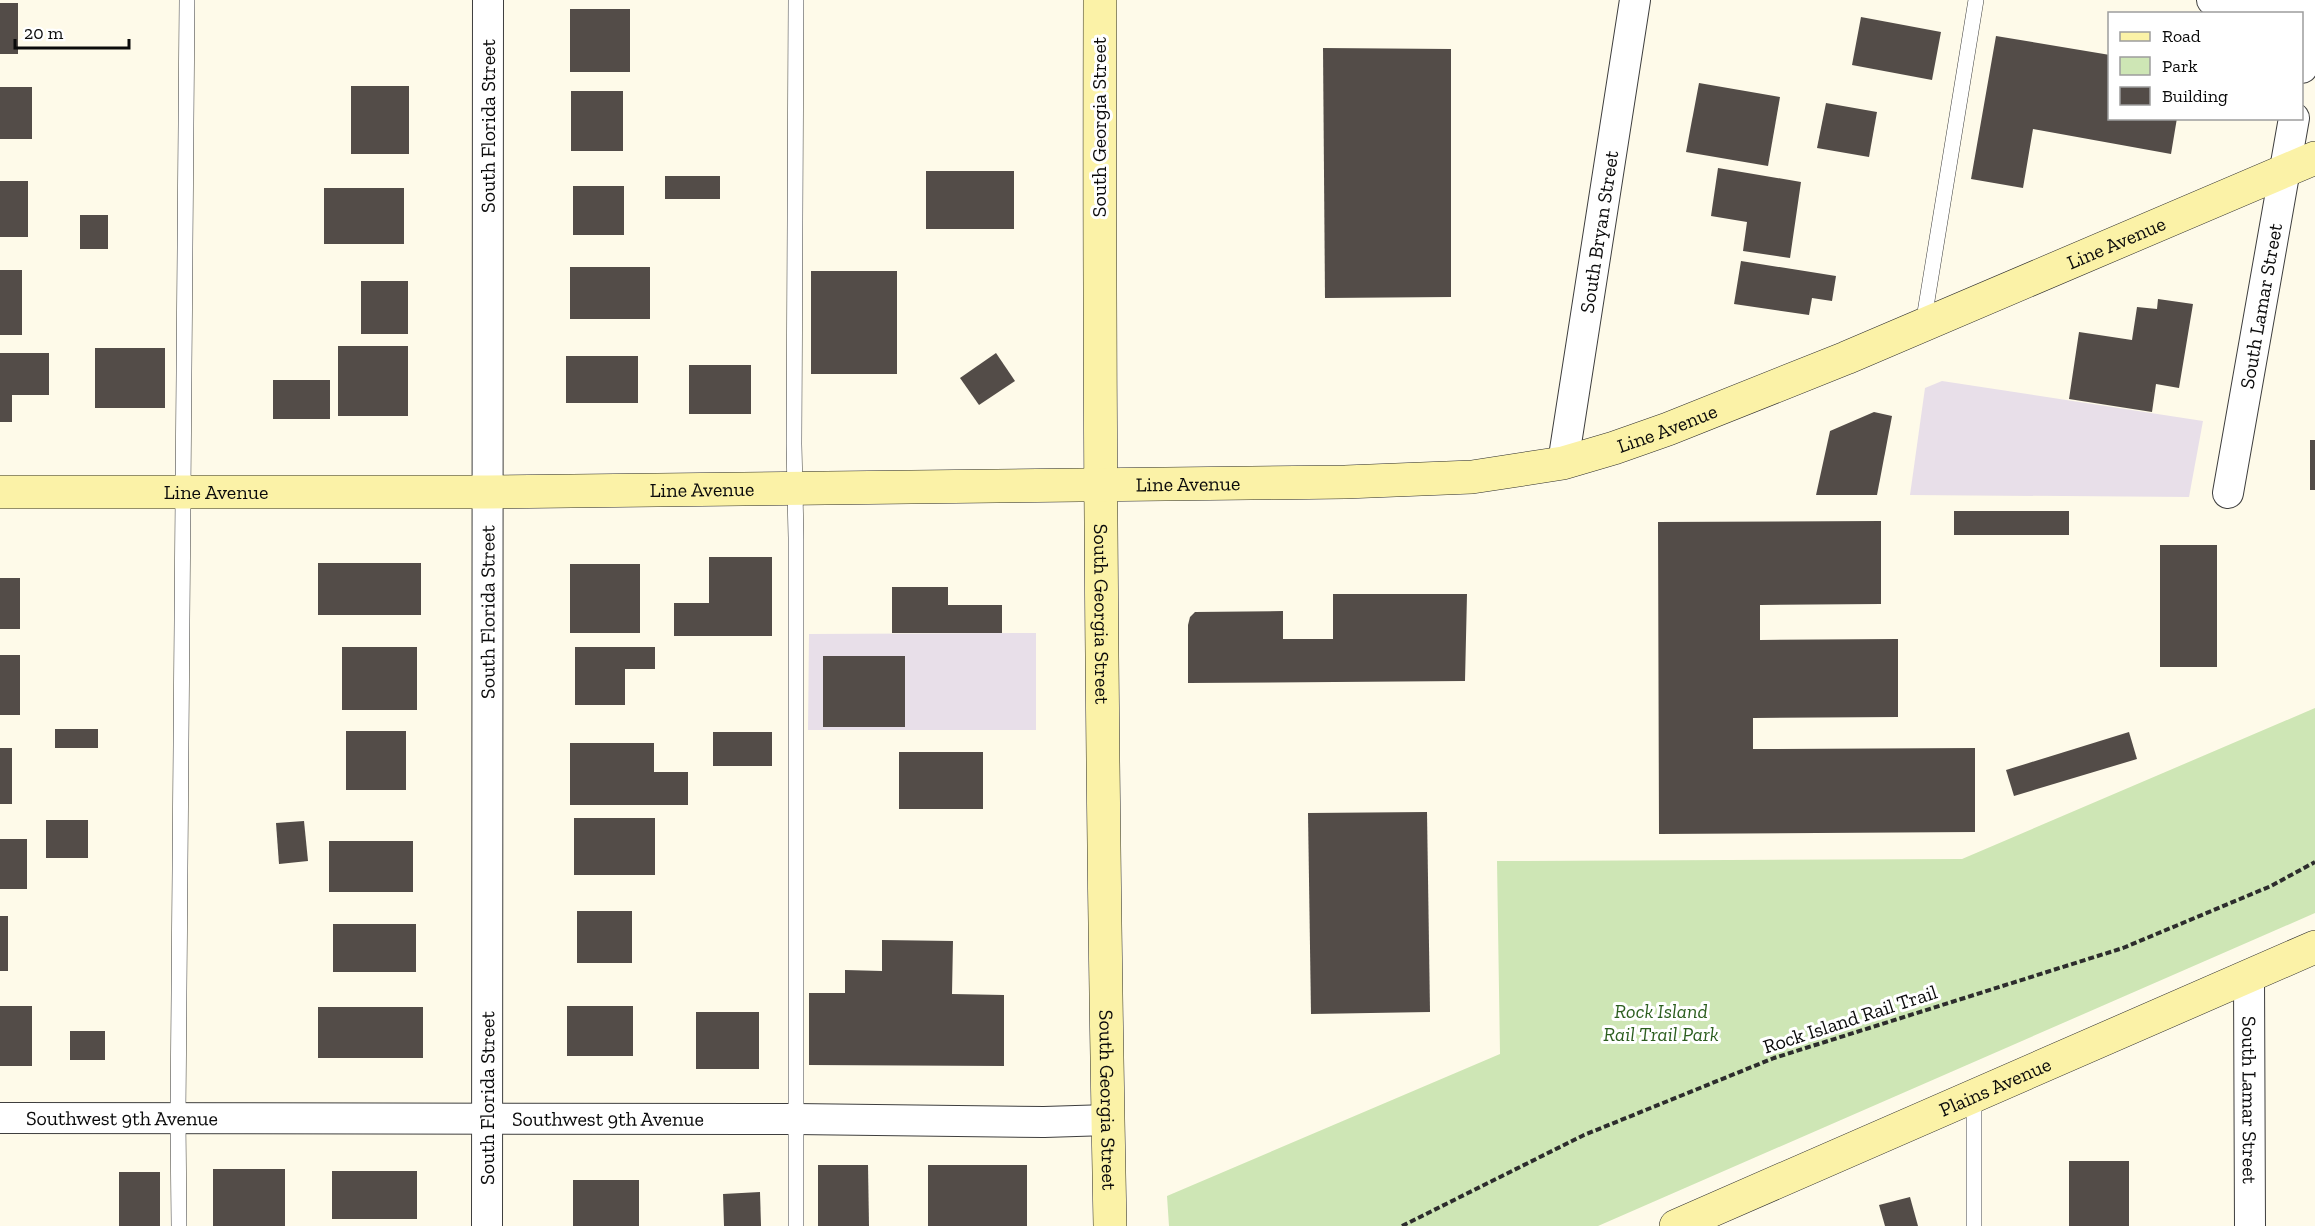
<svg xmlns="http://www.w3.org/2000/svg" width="2315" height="1226" viewBox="0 0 2315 1226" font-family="'Zilla Slab',serif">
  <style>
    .industrial { fill: #e8dfe9 }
    .green { fill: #cee6b5 }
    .building { fill: #534c48 }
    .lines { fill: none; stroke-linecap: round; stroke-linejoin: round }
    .lane-casing { stroke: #3e3e3e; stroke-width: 16 }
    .street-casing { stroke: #3e3e3e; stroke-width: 32 }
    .secondary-casing { stroke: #2d2d2d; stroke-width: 34 }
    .path { stroke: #2d2d2d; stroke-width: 4; stroke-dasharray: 6 3; stroke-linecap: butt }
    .lane { stroke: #fff; stroke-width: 15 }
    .street { stroke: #fff; stroke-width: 30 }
    .secondary { stroke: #fbf2a7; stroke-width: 33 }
    .labels { text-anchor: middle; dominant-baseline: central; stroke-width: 6; stroke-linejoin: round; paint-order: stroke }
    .street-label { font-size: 20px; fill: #0b0b0b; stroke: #fff }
    .park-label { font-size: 20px; font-style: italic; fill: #2c5e1f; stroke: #fff }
  </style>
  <rect width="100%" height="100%" fill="#fefae9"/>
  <g class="industrial">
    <polygon points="1942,381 2203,421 2189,497 1910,495 1925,388"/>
    <polygon points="1036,633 1036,730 808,730 809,634"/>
  </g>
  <polygon class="green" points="2315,708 2315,913 1598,1226 1169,1226 1167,1196 1500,1054 1497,861 1962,859"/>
  <g class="building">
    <rect x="0" y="3" width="18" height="51"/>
    <rect x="570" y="9" width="60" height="63"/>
    <polygon points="1861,17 1941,32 1932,80 1852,65"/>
    <polygon points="1996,36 2110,55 2110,118 2177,118 2171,154 2033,129 2023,188 1971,179"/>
    <polygon points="1323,48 1451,49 1451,297 1325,298"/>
    <polygon points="1699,83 1780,97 1768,166 1686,152"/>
    <rect x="351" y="86" width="58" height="68"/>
    <rect x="0" y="87" width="32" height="52"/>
    <rect x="571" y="91" width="52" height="60"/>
    <polygon points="1826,103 1877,112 1869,157 1817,148"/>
    <polygon points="1718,168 1801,182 1790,258 1743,251 1747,222 1711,216"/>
    <rect x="926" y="171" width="88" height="58"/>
    <rect x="665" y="176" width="55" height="23"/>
    <rect x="0" y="181" width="28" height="56"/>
    <rect x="573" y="186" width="51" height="49"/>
    <rect x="324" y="188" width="80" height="56"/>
    <rect x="80" y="215" width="28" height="34"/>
    <polygon points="1741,261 1836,276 1832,301 1812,298 1809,315 1734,304"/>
    <rect x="570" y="267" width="80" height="52"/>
    <rect x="0" y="270" width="22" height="65"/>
    <rect x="811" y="271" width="86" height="103"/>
    <rect x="361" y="281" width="47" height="53"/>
    <polygon points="2158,299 2193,304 2179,388 2156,384 2152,412 2069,399 2079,332 2132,340 2137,307 2157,309"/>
    <rect x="338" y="346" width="70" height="70"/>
    <rect x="95" y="348" width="70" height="60"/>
    <polygon points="0,353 49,353 49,395 12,395 12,422 0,422"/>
    <polygon points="996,353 1015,381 979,405 960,378"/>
    <rect x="566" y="356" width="72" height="47"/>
    <rect x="689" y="365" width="62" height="49"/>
    <rect x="273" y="380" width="57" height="39"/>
    <polygon points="1874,412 1892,416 1877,495 1816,495 1830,431"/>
    <rect x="2310" y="440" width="5" height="50"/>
    <rect x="1954" y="511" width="115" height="24"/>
    <polygon points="1881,521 1881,604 1760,605 1760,640 1898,639 1898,717 1753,718 1753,749 1975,748 1975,832 1659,834 1658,522"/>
    <rect x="2160" y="545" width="57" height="122"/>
    <polygon points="709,557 772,557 772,636 674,636 674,603 709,603"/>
    <rect x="318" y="563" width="103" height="52"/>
    <rect x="570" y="564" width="70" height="69"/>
    <rect x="0" y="578" width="20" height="51"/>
    <polygon points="892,587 948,587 948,605 1002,605 1002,633 892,633"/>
    <polygon points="1333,594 1467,594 1465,681 1188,683 1188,625 1190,617 1195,612 1283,611 1283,639 1333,639"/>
    <rect x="342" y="647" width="75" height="63"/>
    <polygon points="575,647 655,647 655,669 625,669 625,705 575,705"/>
    <rect x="0" y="655" width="20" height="60"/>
    <rect x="823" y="656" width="82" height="71"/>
    <rect x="55" y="729" width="43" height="19"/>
    <rect x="346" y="731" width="60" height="59"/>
    <rect x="713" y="732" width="59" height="34"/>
    <polygon points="2129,732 2137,759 2014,796 2006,770"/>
    <polygon points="570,743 654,743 654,772 688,772 688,805 570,805"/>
    <rect x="0" y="748" width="12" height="56"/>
    <rect x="899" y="752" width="84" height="57"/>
    <polygon points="1427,812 1430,1012 1311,1014 1308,813"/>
    <rect x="574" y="818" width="81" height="57"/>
    <rect x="46" y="820" width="42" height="38"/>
    <polygon points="304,821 308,861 279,864 276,823"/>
    <rect x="0" y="839" width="27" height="50"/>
    <rect x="329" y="841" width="84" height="51"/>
    <rect x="577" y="911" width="55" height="52"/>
    <rect x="0" y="916" width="8" height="55"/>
    <rect x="333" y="924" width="83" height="48"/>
    <polygon points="882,940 953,941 952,994 1004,995 1004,1066 809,1065 809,993 845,993 845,970 882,971"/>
    <rect x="0" y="1006" width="32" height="60"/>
    <rect x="567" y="1006" width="66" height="50"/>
    <rect x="318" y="1007" width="105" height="51"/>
    <rect x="696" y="1012" width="63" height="57"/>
    <rect x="70" y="1031" width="35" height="29"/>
    <rect x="2069" y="1161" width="60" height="65"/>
    <polygon points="818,1165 868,1165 869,1226 818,1226"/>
    <rect x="928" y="1165" width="99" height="61"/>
    <rect x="213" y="1169" width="72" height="57"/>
    <rect x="332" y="1171" width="85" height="48"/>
    <rect x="119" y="1172" width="41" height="54"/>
    <rect x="573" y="1180" width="66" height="46"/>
    <polygon points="760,1192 761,1226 724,1226 723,1194"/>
    <polygon points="1910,1197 1918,1226 1885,1226 1879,1205"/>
  </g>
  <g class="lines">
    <defs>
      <g id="lane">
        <polyline points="796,0 794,444 796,538 796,1226"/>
        <polyline points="1923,325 1976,0"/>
        <polyline points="179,1226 178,1117 187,0"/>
        <polyline points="1974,1226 1974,1097"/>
      </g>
      <g id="street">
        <polyline points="2212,0 2298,14"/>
        <polyline points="2302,68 2312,0"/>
        <path id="s1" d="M1563,463L1635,0"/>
        <path id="s2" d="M2228,493L2294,118"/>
        <path id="s3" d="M2249,976L2250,1226"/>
        <path id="s4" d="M0,1118L795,1119L1044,1122L1108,1120"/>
        <path id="s5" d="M487,1226L488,0"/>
      </g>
      <g id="secondary">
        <path id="s6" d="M1100,0C1099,409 1102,817 1110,1226"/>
        <path id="s7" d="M0,492H487L1345,482L1472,477L1563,463L1614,448L1668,429L1846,358L2315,158"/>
        <path id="s8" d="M1676,1226L2315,947"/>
      </g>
    </defs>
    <use href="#lane" class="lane-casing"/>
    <use href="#street" class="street-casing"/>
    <use href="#secondary" class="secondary-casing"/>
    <polyline class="path" points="1402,1226 1584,1135 1774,1058 2123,948 2271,886 2315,862"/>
    <use href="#lane" class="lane"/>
    <use href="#street" class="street"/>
    <use href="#secondary" class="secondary"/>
  </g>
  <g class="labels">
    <g class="street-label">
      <text stroke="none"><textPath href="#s5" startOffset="1100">South Florida Street</textPath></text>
      <text transform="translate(1099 127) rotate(-90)">South Georgia Street</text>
      <text stroke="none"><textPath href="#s1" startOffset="234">South Bryan Street</textPath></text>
      <text stroke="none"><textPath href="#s7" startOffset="2160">Line Avenue</textPath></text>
      <text stroke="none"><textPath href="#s2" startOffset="190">South Lamar Street</textPath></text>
      <text stroke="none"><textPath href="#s7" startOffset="1674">Line Avenue</textPath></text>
      <text stroke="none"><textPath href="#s7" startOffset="1188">Line Avenue</textPath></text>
      <text stroke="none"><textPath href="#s7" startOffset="702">Line Avenue</textPath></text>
      <text stroke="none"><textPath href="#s7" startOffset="216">Line Avenue</textPath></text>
      <text stroke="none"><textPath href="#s5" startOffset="614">South Florida Street</textPath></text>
      <text stroke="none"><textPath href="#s6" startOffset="614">South Georgia Street</textPath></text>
      <text transform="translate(1850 1019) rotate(-18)">Rock Island Rail Trail</text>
      <text stroke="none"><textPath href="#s8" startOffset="348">Plains Avenue</textPath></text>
      <text stroke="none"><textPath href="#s5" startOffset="128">South Florida Street</textPath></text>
      <text stroke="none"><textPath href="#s6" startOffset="1100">South Georgia Street</textPath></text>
      <text stroke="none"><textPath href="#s3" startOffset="124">South Lamar Street</textPath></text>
      <text stroke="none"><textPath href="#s4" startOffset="122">Southwest 9th Avenue</textPath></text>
      <text stroke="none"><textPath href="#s4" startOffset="608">Southwest 9th Avenue</textPath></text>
    </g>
    <g class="park-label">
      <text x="1661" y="1011">Rock Island<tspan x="1661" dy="23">Rail Trail Park</tspan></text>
    </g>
  </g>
  <rect x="2108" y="12" width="195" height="108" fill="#ffffff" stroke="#9d9d9d" stroke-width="1.5"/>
  <rect x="2120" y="32" width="30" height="9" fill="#fbf2a7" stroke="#9d9d9d" stroke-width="1.5"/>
  <text x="2162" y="42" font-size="18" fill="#0b0b0b">Road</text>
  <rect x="2120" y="57" width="30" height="18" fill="#cee6b5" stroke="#9d9d9d" stroke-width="1.5"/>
  <text x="2162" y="72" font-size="18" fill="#0b0b0b">Park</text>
  <rect x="2120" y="87" width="30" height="18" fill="#534c48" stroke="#9d9d9d" stroke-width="1.5"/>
  <text x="2162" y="102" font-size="18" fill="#0b0b0b">Building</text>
  <path d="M15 39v9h114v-9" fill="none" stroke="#0b0b0b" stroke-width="3"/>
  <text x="24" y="39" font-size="18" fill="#0b0b0b" stroke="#ffffff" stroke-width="4.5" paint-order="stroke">20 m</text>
</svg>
